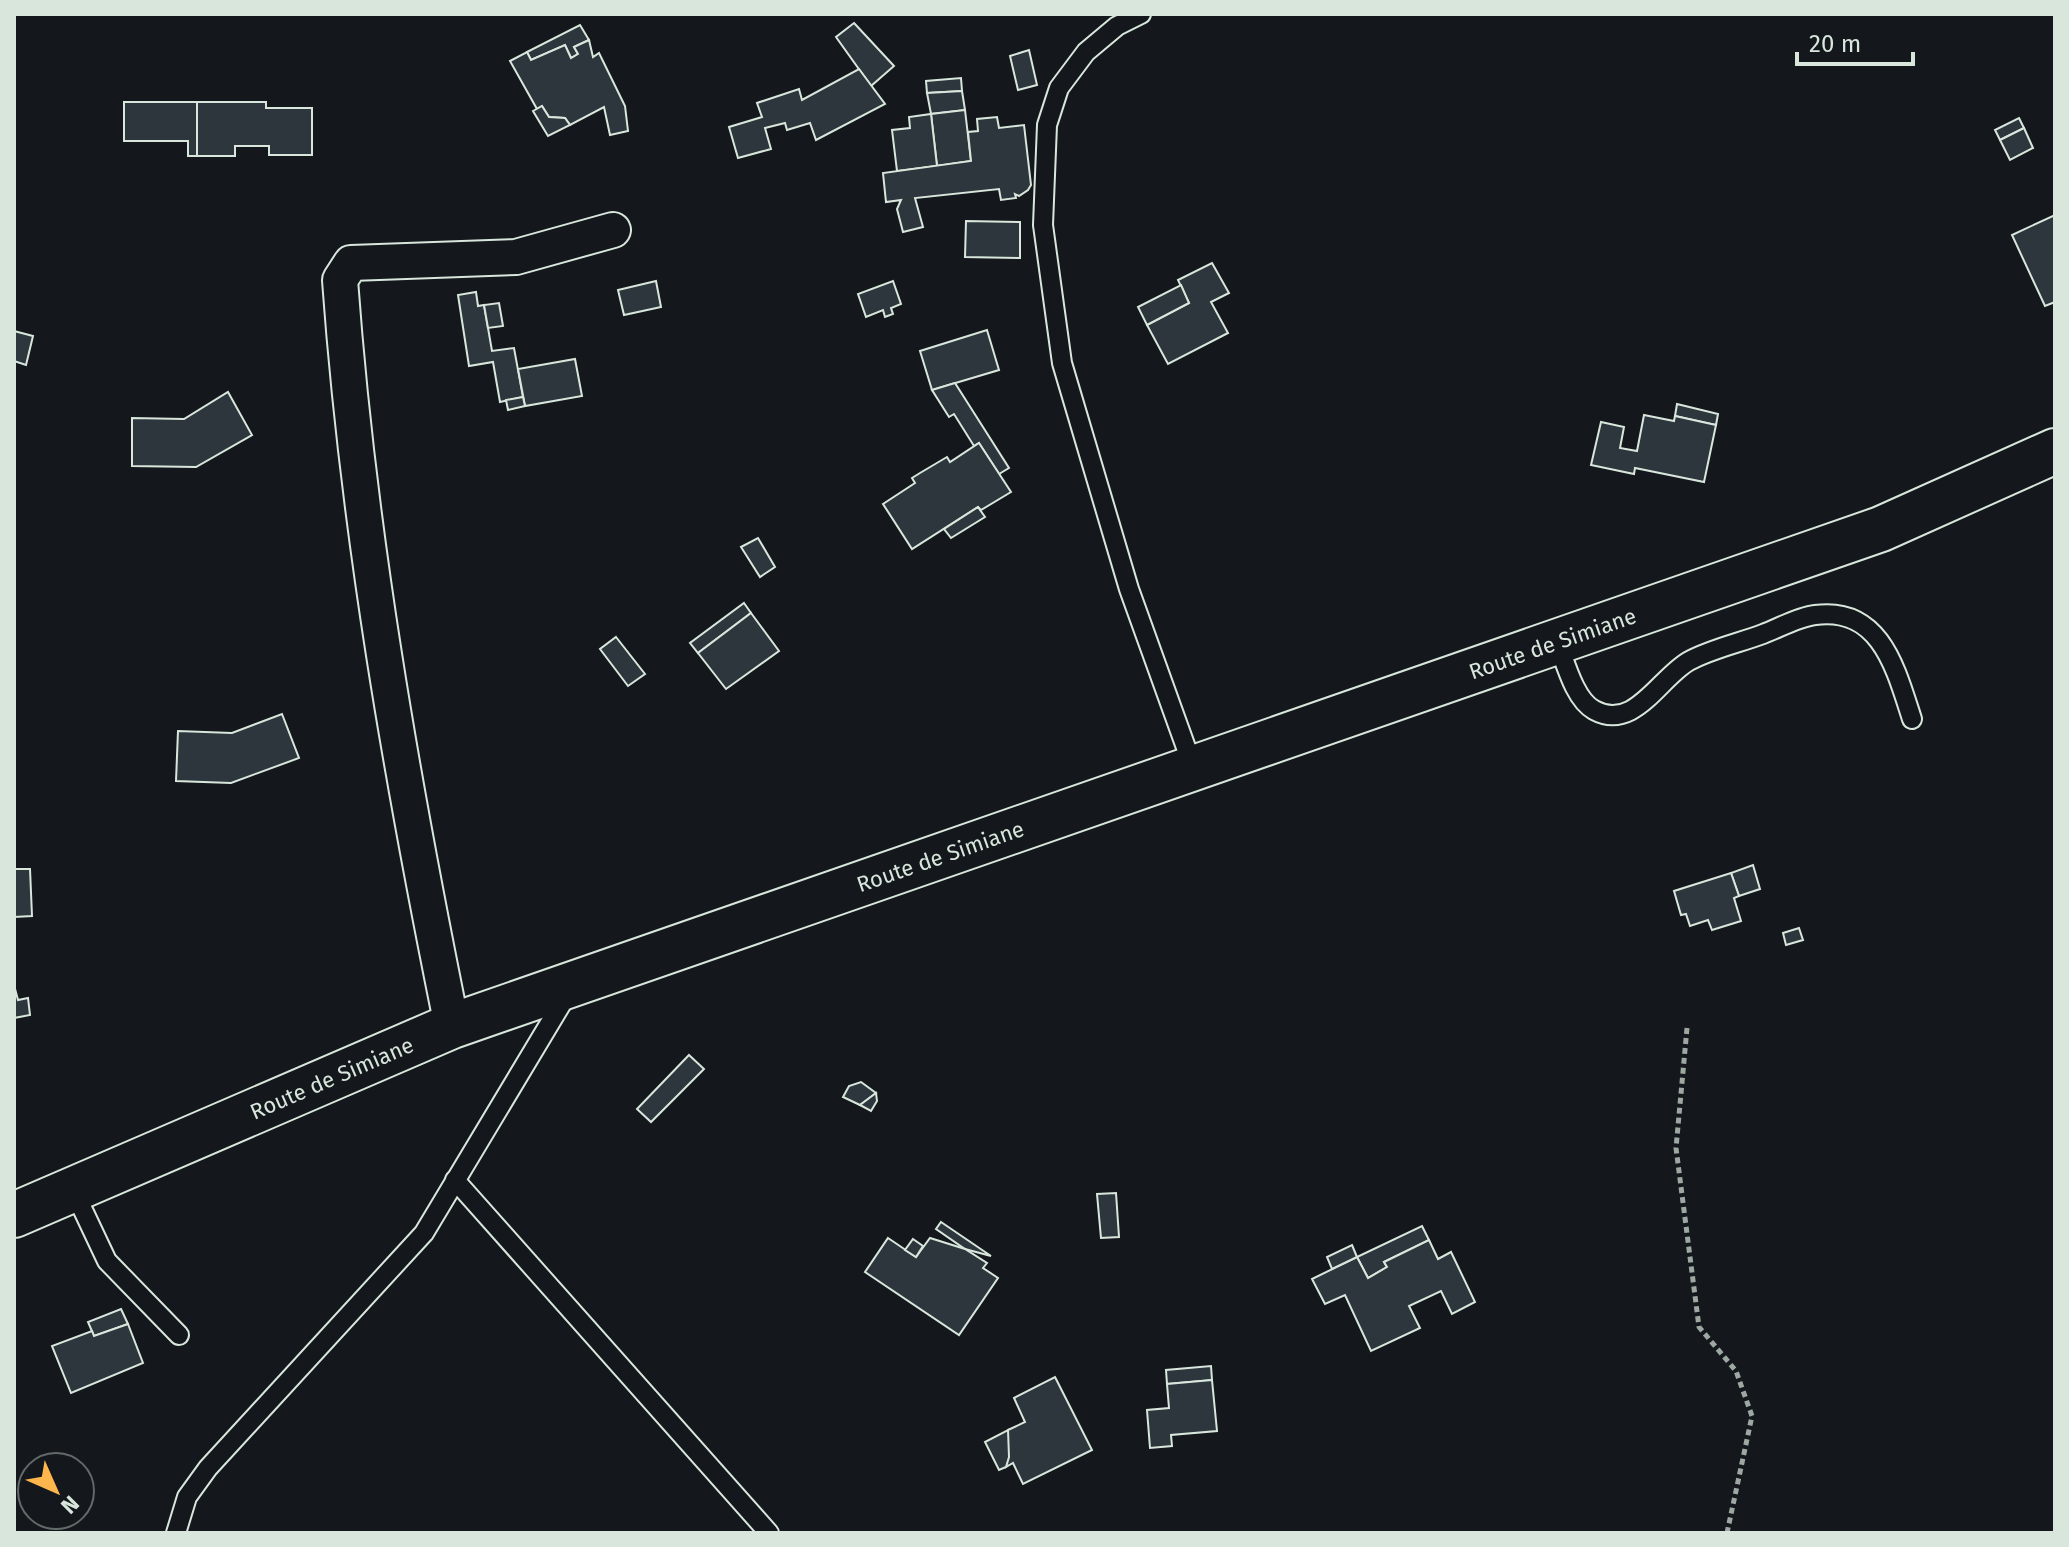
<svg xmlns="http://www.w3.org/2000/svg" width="2069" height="1547" viewBox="0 0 2069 1547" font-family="'Fira Sans',sans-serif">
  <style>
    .building { fill: #2c363c; stroke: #d8e6dc; stroke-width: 2 }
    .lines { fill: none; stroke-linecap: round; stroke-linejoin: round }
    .service-casing { stroke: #d8e6dc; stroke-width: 22 }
    .minor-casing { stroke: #d8e6dc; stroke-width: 38 }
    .secondary-casing { stroke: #d8e6dc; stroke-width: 48 }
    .path { stroke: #9da8a2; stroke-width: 5; stroke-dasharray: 6 4; stroke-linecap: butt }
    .service { stroke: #14181c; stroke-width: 18 }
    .minor { stroke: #14181c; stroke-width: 34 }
    .secondary { stroke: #14181c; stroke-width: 44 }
    .labels { text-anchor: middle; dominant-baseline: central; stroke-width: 6; stroke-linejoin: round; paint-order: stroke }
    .street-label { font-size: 22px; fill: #d8e6dc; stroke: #14181c }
  </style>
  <rect width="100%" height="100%" fill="#14181c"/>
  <g class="building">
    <polygon points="854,23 894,66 871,86 836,37"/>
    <polygon points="580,25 589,40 574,47 578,54 571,58 565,45 531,60 527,52"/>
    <polygon points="589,40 593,57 599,53 625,106 628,131 610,135 604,107 570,125 565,118 549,117 542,106 537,109 510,61 527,52 531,60 565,45 571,58 578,54 574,47"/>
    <polygon points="1029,50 1037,85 1018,90 1010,56"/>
    <polygon points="859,69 885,104 816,140 810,123 787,130 785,123 765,128 771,149 738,158 729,127 762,117 757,103 799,89 802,100"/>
    <polygon points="961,78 962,91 927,93 926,81"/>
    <polygon points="962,91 965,110 931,114 927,93"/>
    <polygon points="124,102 197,102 197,156 188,156 188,141 124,141"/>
    <polygon points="197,102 266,102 266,108 312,108 312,155 269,155 269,146 235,146 235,156 197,156"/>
    <polygon points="542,106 549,117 565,118 570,125 548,136 533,111"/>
    <polygon points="965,110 971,161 937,166 931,114"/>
    <polygon points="931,114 937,166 897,171 892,130 910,128 909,117"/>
    <polygon points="997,117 999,128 1024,125 1031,185 1028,190 1019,196 1015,194 1016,198 1001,200 999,189 915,198 923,227 903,232 897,209 901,200 886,202 883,173 971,161 968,132 978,131 977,119"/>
    <polygon points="2019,118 2024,128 2000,140 1995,130"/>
    <polygon points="2024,128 2033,148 2010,160 2000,140"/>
    <polygon points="2055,215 2055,302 2045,306 2012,235"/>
    <polygon points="966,221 1020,222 1020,258 965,257"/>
    <polygon points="1212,263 1229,293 1211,302 1228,333 1168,364 1147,325 1189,303 1178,280"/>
    <polygon points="656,281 661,307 624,315 618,290"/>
    <polygon points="893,281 901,304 891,308 893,314 885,317 883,310 866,317 858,294"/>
    <polygon points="1181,285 1189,303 1147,325 1138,307"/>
    <polygon points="476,292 478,306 484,305 492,351 514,348 523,397 500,402 493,362 469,366 458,295"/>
    <polygon points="499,303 503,326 488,328 484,305"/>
    <polygon points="987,330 999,370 932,390 920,351"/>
    <polygon points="14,331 33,336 26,365 14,361"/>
    <polygon points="575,359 582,396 525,406 518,369"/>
    <polygon points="955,383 1009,468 999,474 979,443 974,446 954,414 949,417 932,390"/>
    <polygon points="228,392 252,435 196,467 132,466 132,418 184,419"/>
    <polygon points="523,397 525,406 508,410 506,400"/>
    <polygon points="1677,404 1718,414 1716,425 1675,416"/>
    <polygon points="1644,415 1674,421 1675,416 1716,425 1704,482 1635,468 1634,474 1591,465 1601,422 1624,427 1620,448 1637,451"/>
    <polygon points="979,443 1011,492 981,510 978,507 912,549 883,504 915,483 912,478 920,473 947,457 950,462"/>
    <polygon points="978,507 985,517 951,538 944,529"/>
    <polygon points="758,538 775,567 760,577 741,547"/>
    <polygon points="744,603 751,613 698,653 690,643"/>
    <polygon points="751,613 779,651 726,689 698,653"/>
    <polygon points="616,637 645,674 628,686 600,649"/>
    <polygon points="282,714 299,758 231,783 176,781 178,731 232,733"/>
    <polygon points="1753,865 1760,889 1739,896 1731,873"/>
    <polygon points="14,869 30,869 32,916 14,917"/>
    <polygon points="1731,873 1739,896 1734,898 1741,921 1712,930 1708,920 1690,926 1686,914 1681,915 1674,891"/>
    <polygon points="1799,928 1803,940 1786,945 1783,933"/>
    <polygon points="14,985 18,1000 28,998 30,1015 14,1018"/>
    <polygon points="689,1055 704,1069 651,1122 637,1109"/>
    <polygon points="861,1082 876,1093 860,1105 843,1097 849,1086"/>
    <polygon points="876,1093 877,1101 871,1111 860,1105"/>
    <polygon points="1116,1193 1119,1237 1101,1238 1097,1194"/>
    <polygon points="941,1222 991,1256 965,1249 936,1229"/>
    <polygon points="1422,1226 1429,1240 1384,1262 1387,1267 1368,1278 1357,1257"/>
    <polygon points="888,1238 916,1257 930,1238 965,1249 987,1263 983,1268 998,1278 959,1335 865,1272"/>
    <polygon points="913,1239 923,1246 916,1257 905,1250"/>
    <polygon points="1429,1240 1438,1259 1451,1252 1475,1302 1452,1314 1441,1291 1409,1306 1420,1328 1371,1351 1345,1295 1325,1304 1312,1279 1357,1257 1368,1278 1387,1267 1384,1262"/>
    <polygon points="1352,1245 1357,1257 1332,1269 1327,1257"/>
    <polygon points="121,1309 128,1324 94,1336 88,1322"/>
    <polygon points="128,1324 143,1363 71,1393 52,1346 92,1331 94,1336"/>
    <polygon points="1211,1366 1212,1380 1167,1384 1166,1370"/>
    <polygon points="1055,1377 1092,1450 1023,1484 1013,1463 1006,1467 1008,1430 1025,1422 1014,1398"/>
    <polygon points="1212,1380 1217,1431 1171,1435 1172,1446 1150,1448 1147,1410 1169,1408 1167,1384"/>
    <polygon points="1008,1430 1009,1457 1006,1467 999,1470 985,1442"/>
  </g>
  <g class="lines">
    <defs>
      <g id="service">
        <polyline points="1141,14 1117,26 1086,52 1059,88 1047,125 1043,225 1062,363 1129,589 1193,767"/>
        <path d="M1557,641C1565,661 1574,699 1594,710C1634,732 1659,678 1689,661C1711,649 1739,643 1763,634C1779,628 1798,617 1815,615C1881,606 1896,670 1912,719"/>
        <polyline points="455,1180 769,1533"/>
        <polyline points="73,1189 107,1261 179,1335"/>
        <polyline points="176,1533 187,1497 208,1468 424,1233 568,993"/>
      </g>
      <path id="minor" d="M452,1026C402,780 358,530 340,280L351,263L516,257L613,230"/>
      <g id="secondary">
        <path id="s1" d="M14,1215L452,1026L1881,529L2055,451"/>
      </g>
    </defs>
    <use href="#service" class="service-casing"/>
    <use href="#minor" class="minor-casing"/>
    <use href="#secondary" class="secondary-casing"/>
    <polyline class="path" points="1687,1028 1676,1148 1699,1327 1736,1371 1752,1416 1727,1533"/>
    <use href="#service" class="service"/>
    <use href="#minor" class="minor"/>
    <use href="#secondary" class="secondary"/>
  </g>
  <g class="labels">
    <g class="street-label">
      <text stroke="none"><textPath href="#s1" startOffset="1642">Route de Simiane</textPath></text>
      <text stroke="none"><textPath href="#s1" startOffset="994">Route de Simiane</textPath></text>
      <text stroke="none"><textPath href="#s1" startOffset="346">Route de Simiane</textPath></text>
    </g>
  </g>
  <rect width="2069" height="1547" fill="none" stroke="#d8e6dc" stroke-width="32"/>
  <g transform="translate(56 1491) rotate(135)"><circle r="38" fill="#14181c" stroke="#626a69" stroke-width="2"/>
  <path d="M0-6L14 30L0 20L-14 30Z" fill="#ffb74d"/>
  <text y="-12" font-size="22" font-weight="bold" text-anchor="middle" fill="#d8e6dc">N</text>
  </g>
  <path d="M1797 52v12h116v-12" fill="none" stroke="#d8e6dc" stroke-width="4"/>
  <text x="1809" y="52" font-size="24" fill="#d8e6dc" stroke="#14181c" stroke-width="6" paint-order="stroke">20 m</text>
</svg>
